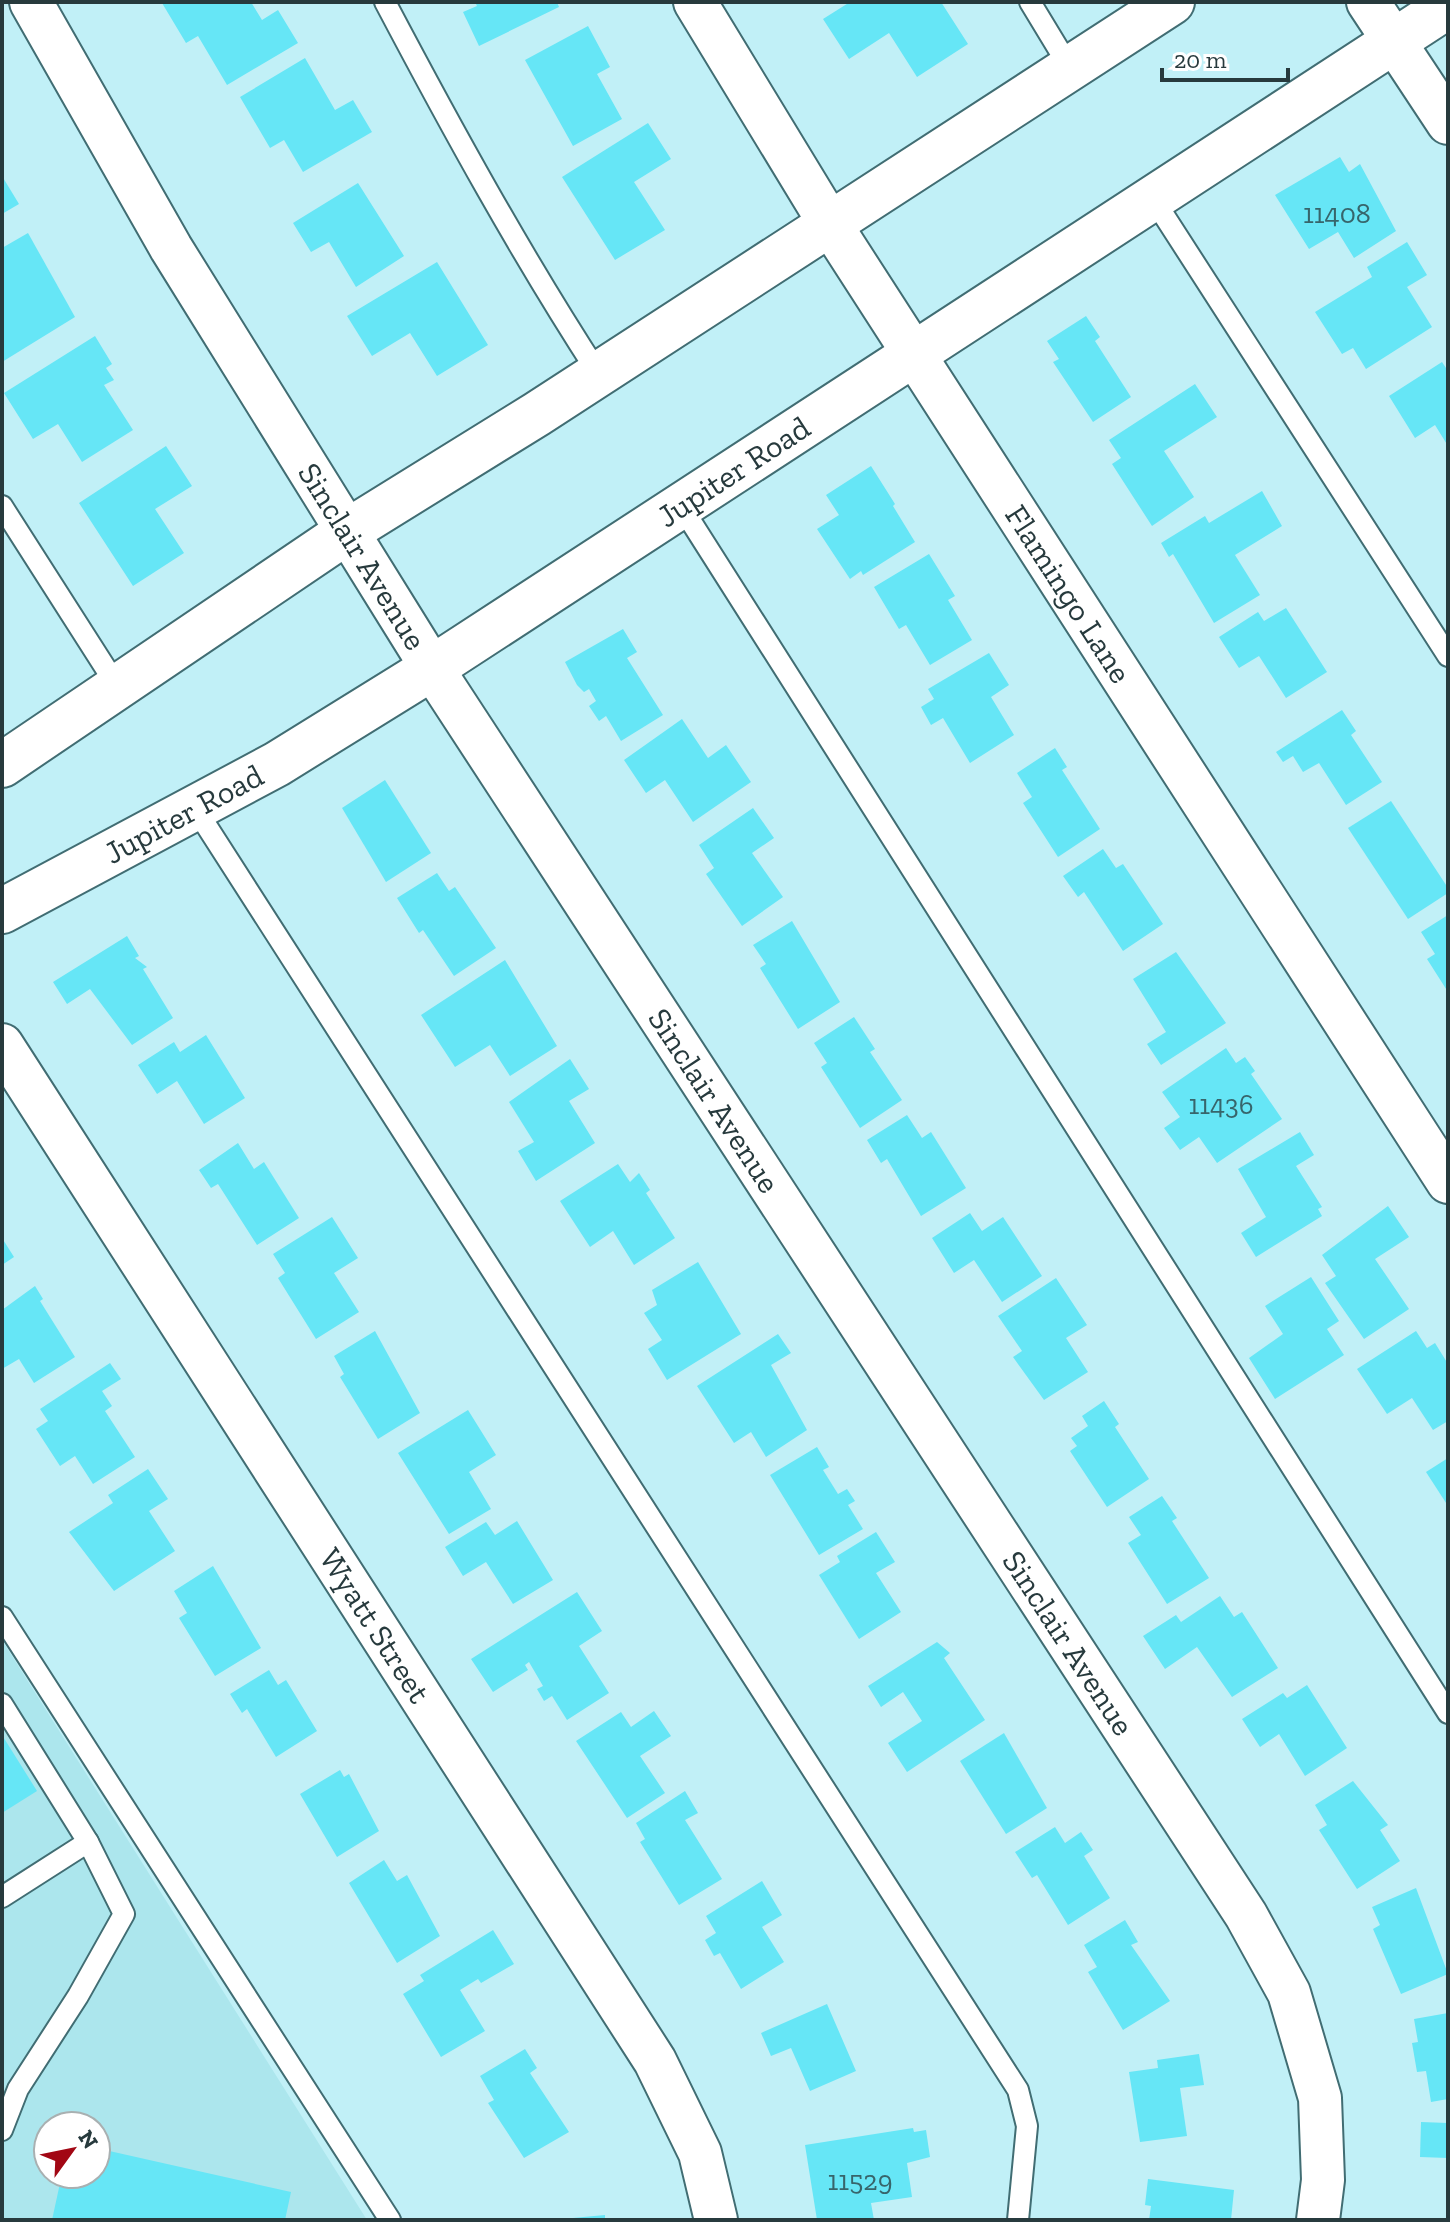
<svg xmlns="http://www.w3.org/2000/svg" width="1450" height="2222" viewBox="0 0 1450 2222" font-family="'Zilla Slab',serif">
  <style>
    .built { fill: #ace6ed; fill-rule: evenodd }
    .building { fill: #66e6f6 }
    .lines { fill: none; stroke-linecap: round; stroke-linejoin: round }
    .lane-casing { stroke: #416d73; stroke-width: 24 }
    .street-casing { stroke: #416d73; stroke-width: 46 }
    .secondary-casing { stroke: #416d73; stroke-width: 48 }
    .lane { stroke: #fff; stroke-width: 20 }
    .street { stroke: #fff; stroke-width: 42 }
    .secondary { stroke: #fff; stroke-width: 44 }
    .labels { text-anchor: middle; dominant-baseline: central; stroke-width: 7; stroke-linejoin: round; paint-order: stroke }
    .number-label { font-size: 28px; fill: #37656b }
    .street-label { font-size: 32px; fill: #273a3d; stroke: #fff }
  </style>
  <rect width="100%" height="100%" fill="#c1f0f7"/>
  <path class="built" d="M2,1640L367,2220H2ZM48,2126H96V2174H48Z"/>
  <g class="building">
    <polygon points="164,2 251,2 262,20 278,10 298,43 227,85 198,36 186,43 162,3"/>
    <polygon points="475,2 557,2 559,7 479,46 463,12 477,6"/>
    <polygon points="850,2 941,2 968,44 917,77 889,33 849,59 823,19"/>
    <polygon points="588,26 610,67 597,74 622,119 573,146 525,60"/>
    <polygon points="305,58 335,110 353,100 372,132 303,172 284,140 270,148 240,97"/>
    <polygon points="648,123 671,159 634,182 665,230 615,260 562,177"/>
    <polygon points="1340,157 1349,172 1360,164 1396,231 1354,258 1338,232 1309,249 1275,195"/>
    <polygon points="2,176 19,204 2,214"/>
    <polygon points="358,183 404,256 356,287 329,242 311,252 293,223"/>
    <polygon points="28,233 75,317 2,362 2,248"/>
    <polygon points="1407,242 1427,275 1407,287 1432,327 1366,369 1353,348 1342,354 1315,312 1372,277 1367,267"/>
    <polygon points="437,262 488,345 437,376 410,333 372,356 347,316"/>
    <polygon points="1086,316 1100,337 1095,341 1131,397 1093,422 1053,362 1059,359 1047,341"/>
    <polygon points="95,336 112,364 106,368 114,380 104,385 133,430 82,462 58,424 33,439 4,393"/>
    <polygon points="1442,362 1448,371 1448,446 1435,425 1415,438 1389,396"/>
    <polygon points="1195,384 1217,417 1164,451 1194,497 1152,526 1112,464 1121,458 1109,440"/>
    <polygon points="166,446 192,486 155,509 184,553 133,586 79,503"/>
    <polygon points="871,466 895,504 893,506 915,542 863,575 861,571 850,579 817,529 839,515 826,495"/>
    <polygon points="1262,491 1282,526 1235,555 1260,595 1214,623 1173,554 1169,557 1161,543 1205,516 1209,523"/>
    <polygon points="929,554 955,596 948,600 972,640 930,665 906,625 899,629 874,587"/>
    <polygon points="1286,608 1327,672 1286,698 1259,656 1239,668 1219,637 1258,612 1264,621"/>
    <polygon points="623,629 637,652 627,658 663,715 621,741 606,716 599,721 589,706 596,701 589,689 584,692 577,685 565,662"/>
    <polygon points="989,653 1009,685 991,697 1014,735 970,763 943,718 931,725 921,707 934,699 928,689"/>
    <polygon points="1342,710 1356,731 1351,735 1382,782 1346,805 1319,763 1303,772 1293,756 1283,762 1276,752"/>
    <polygon points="682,719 708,758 726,745 751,782 693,822 665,780 646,793 624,760"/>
    <polygon points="1055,748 1067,767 1062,770 1100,829 1058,857 1023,803 1032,797 1017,773"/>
    <polygon points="385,780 431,853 386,882 342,808"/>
    <polygon points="1391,801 1448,888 1448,893 1408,919 1348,828"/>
    <polygon points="753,808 774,838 752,853 783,897 742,926 706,874 714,868 699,845"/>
    <polygon points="1103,849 1116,868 1123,864 1163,924 1123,951 1084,892 1078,897 1063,876"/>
    <polygon points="437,873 449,891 455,887 496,948 454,976 423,930 419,933 397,898"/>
    <polygon points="1448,915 1448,992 1427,959 1435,954 1421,932"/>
    <polygon points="792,921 840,1002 798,1029 760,968 766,964 753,945"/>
    <polygon points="127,936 139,956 135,958 147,967 143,969 173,1018 132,1045 90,989 67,1004 53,982"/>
    <polygon points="1176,952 1226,1023 1161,1065 1147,1044 1166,1032 1133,979"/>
    <polygon points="505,960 557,1046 510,1076 490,1045 455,1067 421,1015"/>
    <polygon points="854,1017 875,1049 870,1052 902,1100 860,1128 821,1067 827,1063 814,1043"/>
    <polygon points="206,1035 245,1098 204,1124 177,1081 157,1094 138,1065 174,1042 180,1052"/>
    <polygon points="1226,1048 1236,1063 1245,1057 1255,1071 1251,1074 1282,1119 1217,1163 1199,1137 1180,1150 1164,1128 1180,1117 1162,1092"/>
    <polygon points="570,1059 589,1089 569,1101 595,1143 536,1181 518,1151 534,1142 509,1102"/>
    <polygon points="907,1115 922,1138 931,1132 966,1188 921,1216 887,1159 881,1163 867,1140"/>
    <polygon points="1300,1132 1314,1155 1296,1166 1322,1207 1318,1209 1322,1216 1256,1257 1241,1233 1266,1217 1238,1169"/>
    <polygon points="238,1143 254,1169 264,1162 299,1218 257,1245 218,1184 211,1188 199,1170"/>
    <polygon points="618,1164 630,1182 639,1173 650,1190 646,1193 675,1238 634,1265 613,1231 590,1247 560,1201"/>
    <polygon points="1388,1206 1409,1237 1375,1259 1409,1309 1364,1339 1325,1283 1336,1276 1322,1255"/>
    <polygon points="970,1213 982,1231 1003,1217 1042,1276 1002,1302 974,1260 954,1273 932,1238"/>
    <polygon points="332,1217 358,1258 334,1273 359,1312 316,1339 278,1278 285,1273 273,1254"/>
    <polygon points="2,1238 14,1257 2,1265"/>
    <polygon points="698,1262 741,1334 667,1380 648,1349 662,1340 644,1313 657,1305 652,1290"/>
    <polygon points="1311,1277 1339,1321 1327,1329 1344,1355 1275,1399 1249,1358 1283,1334 1265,1306"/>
    <polygon points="1056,1278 1087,1325 1066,1338 1088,1372 1044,1400 1013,1357 1022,1351 998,1316"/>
    <polygon points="35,1286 43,1299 40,1301 75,1357 34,1383 19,1359 2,1369 2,1310"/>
    <polygon points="375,1331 420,1413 378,1439 340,1377 344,1374 334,1356"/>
    <polygon points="1416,1331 1427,1348 1435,1343 1448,1364 1448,1421 1433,1430 1412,1398 1387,1414 1357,1369"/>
    <polygon points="778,1334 791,1353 771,1365 807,1430 766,1457 751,1432 734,1443 697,1386"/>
    <polygon points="110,1363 121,1379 102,1391 112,1406 105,1411 135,1457 93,1484 75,1456 60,1466 36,1429 48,1421 40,1409"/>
    <polygon points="1104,1401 1119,1424 1115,1427 1149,1479 1107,1507 1070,1451 1077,1446 1071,1438 1088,1426 1082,1416"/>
    <polygon points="468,1410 496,1455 469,1472 491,1509 449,1534 398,1453"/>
    <polygon points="817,1447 829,1467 823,1470 838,1494 847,1489 855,1501 848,1505 863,1529 819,1555 770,1475"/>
    <polygon points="1448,1458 1448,1506 1426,1472"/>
    <polygon points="148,1469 168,1499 149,1511 175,1551 114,1591 69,1532 113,1503 108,1495"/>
    <polygon points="1162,1496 1177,1518 1172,1521 1209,1578 1167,1604 1128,1543 1141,1535 1129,1517"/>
    <polygon points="517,1521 553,1580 513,1604 486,1562 463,1576 445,1547 486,1522 495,1535"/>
    <polygon points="876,1532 895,1562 876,1573 901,1612 859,1639 819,1575 840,1562 837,1556"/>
    <polygon points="213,1566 261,1648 215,1676 179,1618 187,1613 174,1591"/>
    <polygon points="577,1592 602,1631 579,1646 609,1693 567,1720 552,1696 544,1701 537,1689 543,1686 529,1662 525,1665 528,1670 493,1692 471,1659"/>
    <polygon points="1220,1596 1234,1617 1242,1612 1278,1668 1232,1697 1197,1647 1165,1669 1143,1636 1176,1615 1181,1622"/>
    <polygon points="937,1642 950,1653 944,1658 985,1720 907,1772 888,1743 922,1721 903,1692 881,1707 868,1686"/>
    <polygon points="269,1670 278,1685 286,1680 317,1731 276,1757 247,1709 242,1713 230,1694"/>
    <polygon points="1307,1685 1347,1748 1305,1776 1279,1734 1260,1747 1242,1719 1283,1693 1287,1698"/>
    <polygon points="654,1711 671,1736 640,1756 665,1793 627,1818 576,1741 621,1712 631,1727"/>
    <polygon points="1004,1733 1047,1808 1006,1834 960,1761"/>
    <polygon points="2,1735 37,1791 2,1813"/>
    <polygon points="340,1770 344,1777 349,1774 379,1831 337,1857 300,1794"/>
    <polygon points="1353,1781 1388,1825 1380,1830 1400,1861 1357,1889 1319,1830 1327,1825 1315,1805"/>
    <polygon points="685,1791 698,1813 685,1820 722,1879 679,1905 640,1842 645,1839 636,1823"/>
    <polygon points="1055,1827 1065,1843 1081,1832 1093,1850 1084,1856 1110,1898 1068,1925 1037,1875 1032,1878 1015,1852"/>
    <polygon points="384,1860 397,1881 407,1875 440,1936 397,1963 349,1883"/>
    <polygon points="762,1881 782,1915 762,1927 784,1962 741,1989 720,1953 714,1956 705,1940 716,1933 706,1916"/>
    <polygon points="1416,1888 1448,1974 1401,1994 1373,1929 1380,1925 1372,1907"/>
    <polygon points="1125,1920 1138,1942 1131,1945 1170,2001 1123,2030 1088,1972 1097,1967 1084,1945"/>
    <polygon points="493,1930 514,1964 481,1983 478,1979 460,1990 485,2031 441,2057 403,1994 424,1981 420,1975"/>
    <polygon points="827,2004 856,2071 810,2091 791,2048 771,2056 761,2033"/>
    <polygon points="1448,2013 1448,2099 1431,2102 1426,2071 1417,2072 1412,2043 1418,2042 1414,2019"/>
    <polygon points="525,2049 537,2068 530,2073 569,2132 524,2158 488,2103 494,2100 480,2076"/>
    <polygon points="1199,2054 1204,2085 1180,2088 1187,2136 1140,2142 1129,2072 1158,2068 1157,2060"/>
    <polygon points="1421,2122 1448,2123 1448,2158 1420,2157"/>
    <polygon points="913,2128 914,2132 926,2130 930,2157 907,2163 912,2197 871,2203 874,2220 817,2220 805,2145"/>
    <polygon points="96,2148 291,2192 285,2220 52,2220 62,2174 96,2174"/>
    <polygon points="1148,2179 1234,2190 1231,2220 1149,2220 1151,2206 1145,2205"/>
    <polygon points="605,2215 605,2220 574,2220 573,2218"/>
  </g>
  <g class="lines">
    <defs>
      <g id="lane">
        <path d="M385,2C452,129 520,253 598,373"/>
        <polyline points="1030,2 1070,68"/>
        <polyline points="1154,200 1448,656"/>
        <polyline points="2,506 117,686"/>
        <polyline points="681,506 1448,1713"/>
        <polyline points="195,808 1018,2090 1027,2126 1018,2220"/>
        <polyline points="2,1617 390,2220"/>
        <polyline points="2,1704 88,1842 2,1897"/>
        <polyline points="2,2130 18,2089 78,1996 124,1914 88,1842"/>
      </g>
      <g id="street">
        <path id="s1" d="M31,2L171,248L432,668L1246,1915L1289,1993L1320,2098L1323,2180L1318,2220"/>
        <path id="s2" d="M695,2L830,224L1448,1182"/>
        <polyline points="1368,2 1448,123"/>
        <path id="s3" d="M2,1045L655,2061L700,2153L716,2220"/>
      </g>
      <g id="secondary">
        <polyline points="2,765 348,531 537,414 1172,2"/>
        <path id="s4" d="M2,911L277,764L432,668L1448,6"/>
      </g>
    </defs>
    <use href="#lane" class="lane-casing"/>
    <use href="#street" class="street-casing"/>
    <use href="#secondary" class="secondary-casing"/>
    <use href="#lane" class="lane"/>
    <use href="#street" class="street"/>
    <use href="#secondary" class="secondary"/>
  </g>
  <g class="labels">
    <g class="number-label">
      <text x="1337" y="213">11408</text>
      <text x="1221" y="1104">11436</text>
      <text x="860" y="2180">11529</text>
    </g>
    <g class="street-label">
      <text stroke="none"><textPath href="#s4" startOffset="854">Jupiter Road</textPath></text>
      <text stroke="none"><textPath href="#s1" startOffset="646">Sinclair Avenue</textPath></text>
      <text stroke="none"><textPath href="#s2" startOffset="700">Flamingo Lane</textPath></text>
      <text stroke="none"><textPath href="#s4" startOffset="206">Jupiter Road</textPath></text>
      <text stroke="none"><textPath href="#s1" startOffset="1294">Sinclair Avenue</textPath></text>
      <text stroke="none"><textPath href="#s3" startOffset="690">Wyatt Street</textPath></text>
      <text stroke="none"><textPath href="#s1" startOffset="1942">Sinclair Avenue</textPath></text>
    </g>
  </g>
  <rect width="1450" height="2222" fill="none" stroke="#273a3d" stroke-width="8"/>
  <g transform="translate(72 2150) rotate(57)"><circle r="38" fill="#ffffff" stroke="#a9b0b1" stroke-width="2"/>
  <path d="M0-6L14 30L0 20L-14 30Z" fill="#a20714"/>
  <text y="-12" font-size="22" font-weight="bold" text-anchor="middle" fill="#273a3d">N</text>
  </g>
  <path d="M1162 68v12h126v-12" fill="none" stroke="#273a3d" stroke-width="4"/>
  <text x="1174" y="68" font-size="24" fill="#273a3d" stroke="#ffffff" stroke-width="6" paint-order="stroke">20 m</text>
</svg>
